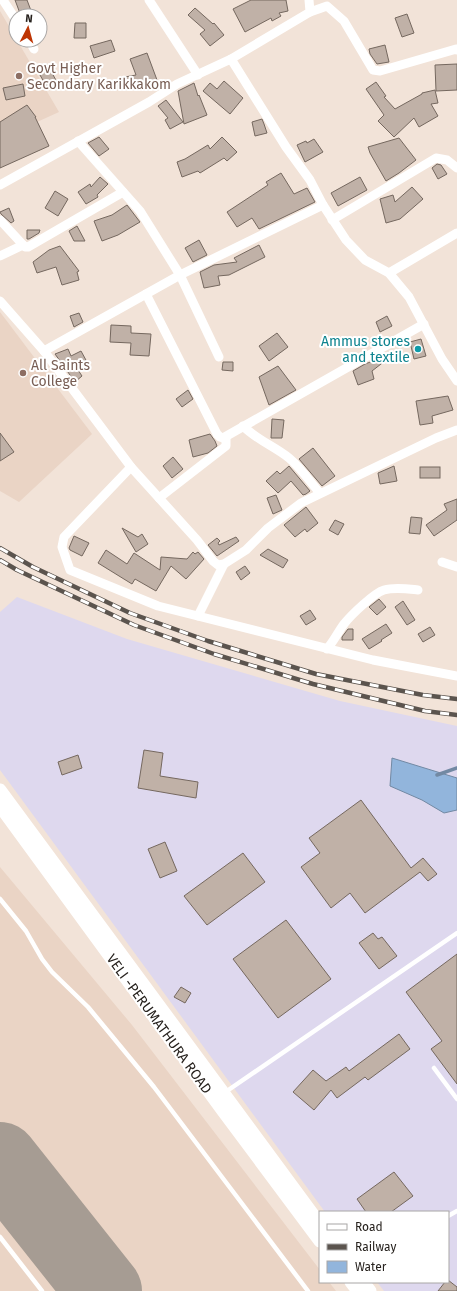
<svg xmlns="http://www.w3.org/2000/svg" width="457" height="1291" viewBox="0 0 457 1291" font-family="'Fira Sans',sans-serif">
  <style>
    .built { fill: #ead4c5 }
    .industrial { fill: #ded8ee }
    .water { fill: #92b5dc; stroke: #7289a3 }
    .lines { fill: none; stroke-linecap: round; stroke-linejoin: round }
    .stream { stroke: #7289a3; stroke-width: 3.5 }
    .runway { stroke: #a69c93; stroke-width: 76 }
    .building { fill: #c0b1a7; stroke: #75685f }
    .service { stroke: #fff; stroke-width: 4.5 }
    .minor { stroke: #fff; stroke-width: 9 }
    .secondary { stroke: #fff; stroke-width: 13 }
    .rail-casing { stroke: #5b544e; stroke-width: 4.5 }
    .rail { stroke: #fff; stroke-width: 3; stroke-dasharray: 9; stroke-linecap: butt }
    .education-dot { fill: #8d6e63; stroke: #fff; stroke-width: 1.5 }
    .culture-dot { fill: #0f9aa8; stroke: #fff; stroke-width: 1.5 }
    .labels { text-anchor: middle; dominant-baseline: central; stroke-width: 4; stroke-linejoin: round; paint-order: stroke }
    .education-label { font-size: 14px; fill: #785e54; stroke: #fff; text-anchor: start }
    .culture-label { font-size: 14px; fill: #0d838f; stroke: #fff; text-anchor: end }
    .street-label { font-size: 14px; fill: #26211d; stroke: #fff }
  </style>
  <rect width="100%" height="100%" fill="#f2e3d8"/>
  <g class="built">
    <polygon points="0,11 59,112 26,127 0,141"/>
    <polygon points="0,312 92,434 19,502 0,491"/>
    <polygon points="0,867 132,1025 320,1270 320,1282 329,1282 336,1291 0,1291"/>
  </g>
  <polygon class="industrial" points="17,597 127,639 340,701 457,726 457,1291 384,1291 377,1282 448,1282 448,1212 325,1212 0,770 0,612"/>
  <polygon class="water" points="392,758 457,778 457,810 444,813 422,800 390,786"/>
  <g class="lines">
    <polyline class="stream" points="437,775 457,768"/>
    <polyline class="runway" points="0,1160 104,1291"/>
  </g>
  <g class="building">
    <polygon points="15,0 27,0 33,16 21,16"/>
    <polygon points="251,0 286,0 288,11 279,13 281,16 272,21 271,18 245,32 233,9"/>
    <polygon points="195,8 213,24 214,23 224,35 210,46 200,34 205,30 188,15"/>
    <polygon points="407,14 414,33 402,37 395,18"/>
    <polygon points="75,23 86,23 86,38 74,38"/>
    <polygon points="111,40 115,51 94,58 90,46"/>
    <polygon points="385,45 389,62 377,64 370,54 369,49"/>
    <polygon points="147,53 157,80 129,90 125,77 136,75 130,59"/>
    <polygon points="47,64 57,82 47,87 37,70"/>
    <polygon points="457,64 457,90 436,91 435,65"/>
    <polygon points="224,81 243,98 230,114 203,91 210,83 217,89"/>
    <polygon points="376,82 386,96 384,97 395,109 422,94 422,93 435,90 438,103 431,104 438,116 419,127 414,118 394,137 378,121 384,115 366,89"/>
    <polygon points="194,83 198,96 199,95 207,115 184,124 178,91"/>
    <polygon points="23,84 25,96 6,100 3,88"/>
    <polygon points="166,100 183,122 170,129 165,120 168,118 158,106"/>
    <polygon points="27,105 36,117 35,117 49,146 0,168 0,122"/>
    <polygon points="262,119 264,124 267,133 255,136 252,122"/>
    <polygon points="99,137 109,149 99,156 88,143"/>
    <polygon points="222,137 237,152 227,161 224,158 200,173 198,171 182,177 177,162 185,159 208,145 210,149"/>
    <polygon points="399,138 416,160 399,173 386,181 370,153 368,147"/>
    <polygon points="314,139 323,152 305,162 297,145 306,141 307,143"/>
    <polygon points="437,164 441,165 447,174 438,179 432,168"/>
    <polygon points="281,173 294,194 307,188 315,202 259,229 252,218 237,227 227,212 268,185 266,182"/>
    <polygon points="100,177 108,184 97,195 98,197 86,204 78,192 90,184 91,187"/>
    <polygon points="360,177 367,190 338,206 331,193"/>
    <polygon points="412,187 423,199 400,219 386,223 380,199 393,195 395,202"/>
    <polygon points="55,191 68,199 58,216 45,208"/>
    <polygon points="127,205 140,222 118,235 102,241 94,221 112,215"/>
    <polygon points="9,208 14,221 11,223 1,214 0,212"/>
    <polygon points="77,226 85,241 74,241 69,231"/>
    <polygon points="27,230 40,230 39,233 29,239 27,239"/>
    <polygon points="199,240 207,255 193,262 185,248"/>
    <polygon points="259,245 265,257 229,275 218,276 220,285 204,288 200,272 214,265 237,262 234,258"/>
    <polygon points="60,246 79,271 77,272 79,280 62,285 56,267 37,273 33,262 49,250"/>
    <polygon points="79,313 83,322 74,327 70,316"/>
    <polygon points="387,316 392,326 380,332 376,322"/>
    <polygon points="111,325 131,326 131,333 151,334 149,356 130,355 131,343 110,342"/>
    <polygon points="277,333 288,347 269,361 259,346"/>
    <polygon points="421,339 426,356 414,359 410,342"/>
    <polygon points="68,349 71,356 81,351 87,362 76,367 82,376 75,382 55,354"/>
    <polygon points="389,355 390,357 372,371 374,379 358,385 353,371 365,364"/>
    <polygon points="223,362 233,362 233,371 222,370"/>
    <polygon points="278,366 296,390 269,405 259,377"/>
    <polygon points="188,390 193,399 182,407 176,399"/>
    <polygon points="448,396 453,410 432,416 433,423 420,425 416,401"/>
    <polygon points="272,419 284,420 282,438 271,438"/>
    <polygon points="0,433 14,452 0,461"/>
    <polygon points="210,434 215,441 217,446 208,453 193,457 189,440"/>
    <polygon points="313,448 335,476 322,486 299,459"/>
    <polygon points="173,457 183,469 172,478 163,466"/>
    <polygon points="289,466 310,491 306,494 303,495 291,481 278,493 266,481 277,471 280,474"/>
    <polygon points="394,466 397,481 380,484 378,473"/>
    <rect x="420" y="467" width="20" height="11"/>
    <polygon points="276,495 282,510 273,514 267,498"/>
    <polygon points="457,499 457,520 434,536 426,525 447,510 444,504"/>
    <polygon points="306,507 318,523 307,532 305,529 295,537 284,525"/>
    <polygon points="411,517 422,518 420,534 409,533"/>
    <polygon points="335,520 344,524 338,535 329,530"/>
    <polygon points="122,528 138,537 142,534 148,544 136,552"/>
    <polygon points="74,536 89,543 82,556 70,550 69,548"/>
    <polygon points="236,537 239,541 217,556 208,545 217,538 220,541 218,543 219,545"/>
    <polygon points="268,549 288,560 283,568 260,555"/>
    <polygon points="106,550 127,564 134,553 160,570 161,557 187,559 193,552 195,554 198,552 204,559 186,579 171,566 156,591 135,579 132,584 98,563"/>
    <polygon points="245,566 250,573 241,580 236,572"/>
    <polygon points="379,599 386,607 377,615 369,607"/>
    <polygon points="403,601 415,620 407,625 395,607"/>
    <polygon points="310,610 316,619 306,625 300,616"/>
    <polygon points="386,624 392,633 381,640 382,641 369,649 362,639"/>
    <polygon points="430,627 435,635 423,642 418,634"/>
    <polygon points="348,629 353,629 353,640 342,640 342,637"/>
    <polygon points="144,750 163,753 160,776 198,782 196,798 138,788"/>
    <polygon points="78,755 82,768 62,775 58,762"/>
    <polygon points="361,800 411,868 423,858 437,874 428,881 420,872 365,913 350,893 331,908 301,867 320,853 309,838"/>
    <polygon points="165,842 177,871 160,878 148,849"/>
    <polygon points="243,853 265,882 207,925 184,896"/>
    <polygon points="286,920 331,979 278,1018 233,959"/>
    <polygon points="373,933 378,939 382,937 397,956 379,969 359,943"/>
    <polygon points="457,954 457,1084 431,1049 442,1041 406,992"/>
    <polygon points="181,987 191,993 185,1003 174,997"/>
    <polygon points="399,1034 410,1049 368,1080 365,1077 337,1098 331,1090 314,1110 293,1092 313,1070 326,1081 346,1067 349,1071"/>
    <polygon points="394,1172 413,1196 391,1212 366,1212 357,1199"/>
    <polygon points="448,1280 457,1287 457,1291 438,1291 445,1282 448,1282"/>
  </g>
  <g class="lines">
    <g class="service">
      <polyline points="0,899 26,931 42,959 52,972 88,1007 154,1087 308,1291"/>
      <polyline points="434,1068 457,1099"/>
      <polyline points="224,1093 457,933"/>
      <polyline points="448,1216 457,1211"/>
      <polyline points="0,1237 42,1291"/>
    </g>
    <g class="minor">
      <polyline points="3,0 16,20"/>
      <polyline points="149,0 198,75"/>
      <polyline points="310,12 327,6 344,21 373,70 380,71 456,49 457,50"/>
      <polyline points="29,40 34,49"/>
      <polyline points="231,59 286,147 310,180 323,205 346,240 365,260 389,273 409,297 442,359 457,381"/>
      <polyline points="78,141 140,211 180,275 219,357"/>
      <polyline points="0,185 149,102 177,84 231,59 310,12 309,0"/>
      <polyline points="0,220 25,247 28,247 123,192"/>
      <polyline points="332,220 436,158 447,160 457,168"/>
      <polyline points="0,256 23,245"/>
      <polyline points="389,273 457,233"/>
      <polyline points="146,294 217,434 220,437 223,438 424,324"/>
      <polyline points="0,301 44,351 131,467 64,537 62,547 70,570 158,606 373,660 457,676"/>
      <polyline points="44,351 180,275 323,205"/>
      <path d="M243,426C257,440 274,446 289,458C301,468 310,482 320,493"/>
      <polyline points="131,467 197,540 213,561 218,565 224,564 246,550 268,528 301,503 436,438 457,430"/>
      <polyline points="159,498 226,446 226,437"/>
      <polyline points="442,562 457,567"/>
      <polyline points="198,616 224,564"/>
      <path d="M327,649C334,641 338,632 344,624C351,615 374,593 384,590C395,587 408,589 418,590"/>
    </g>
    <g class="secondary">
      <polyline points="0,790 320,1224"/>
      <polyline points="0,806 223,1111 320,1241"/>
      <polyline points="351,1282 358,1291"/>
      <polyline points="363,1282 370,1291"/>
    </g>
    <defs>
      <g id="rail">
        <polyline points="0,548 33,567 130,613 208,641 316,674 423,695 457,699"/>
        <polyline points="0,560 17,570 134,625 214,654 313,684 425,711 457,715"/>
      </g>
    </defs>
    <use href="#rail" class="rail-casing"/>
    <use href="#rail" class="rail"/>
  </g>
  <g class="education-dot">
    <circle cx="19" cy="76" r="4"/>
    <circle cx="23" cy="373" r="4"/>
  </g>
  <circle class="culture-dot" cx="418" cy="349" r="4"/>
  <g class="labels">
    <g class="education-label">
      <text x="27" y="68">Govt Higher<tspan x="27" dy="16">Secondary Karikkakom</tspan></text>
      <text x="31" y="365">All Saints<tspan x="31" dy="16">College</tspan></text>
    </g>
    <g class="culture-label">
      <text x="410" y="341">Ammus stores<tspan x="410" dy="16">and textile</tspan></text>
    </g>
    <g class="street-label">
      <text transform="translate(159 1024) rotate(54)">VELI -PERUMATHURA ROAD</text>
    </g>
  </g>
  <rect x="319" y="1211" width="130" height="72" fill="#ffffff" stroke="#a8a6a5"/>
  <rect x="327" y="1224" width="20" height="6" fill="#ffffff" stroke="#a8a6a5"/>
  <text x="355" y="1231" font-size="12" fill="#26211d">Road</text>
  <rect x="327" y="1244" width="20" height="6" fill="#5b544e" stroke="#a8a6a5"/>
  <text x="355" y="1251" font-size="12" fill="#26211d">Railway</text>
  <rect x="327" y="1261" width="20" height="12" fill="#92b5dc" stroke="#a8a6a5"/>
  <text x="355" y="1271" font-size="12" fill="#26211d">Water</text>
  <g transform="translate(28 28) rotate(6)"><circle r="19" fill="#ffffff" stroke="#a8a6a5"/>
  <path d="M0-3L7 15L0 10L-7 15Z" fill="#be3504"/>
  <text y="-6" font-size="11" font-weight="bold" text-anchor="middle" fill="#26211d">N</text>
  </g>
</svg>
